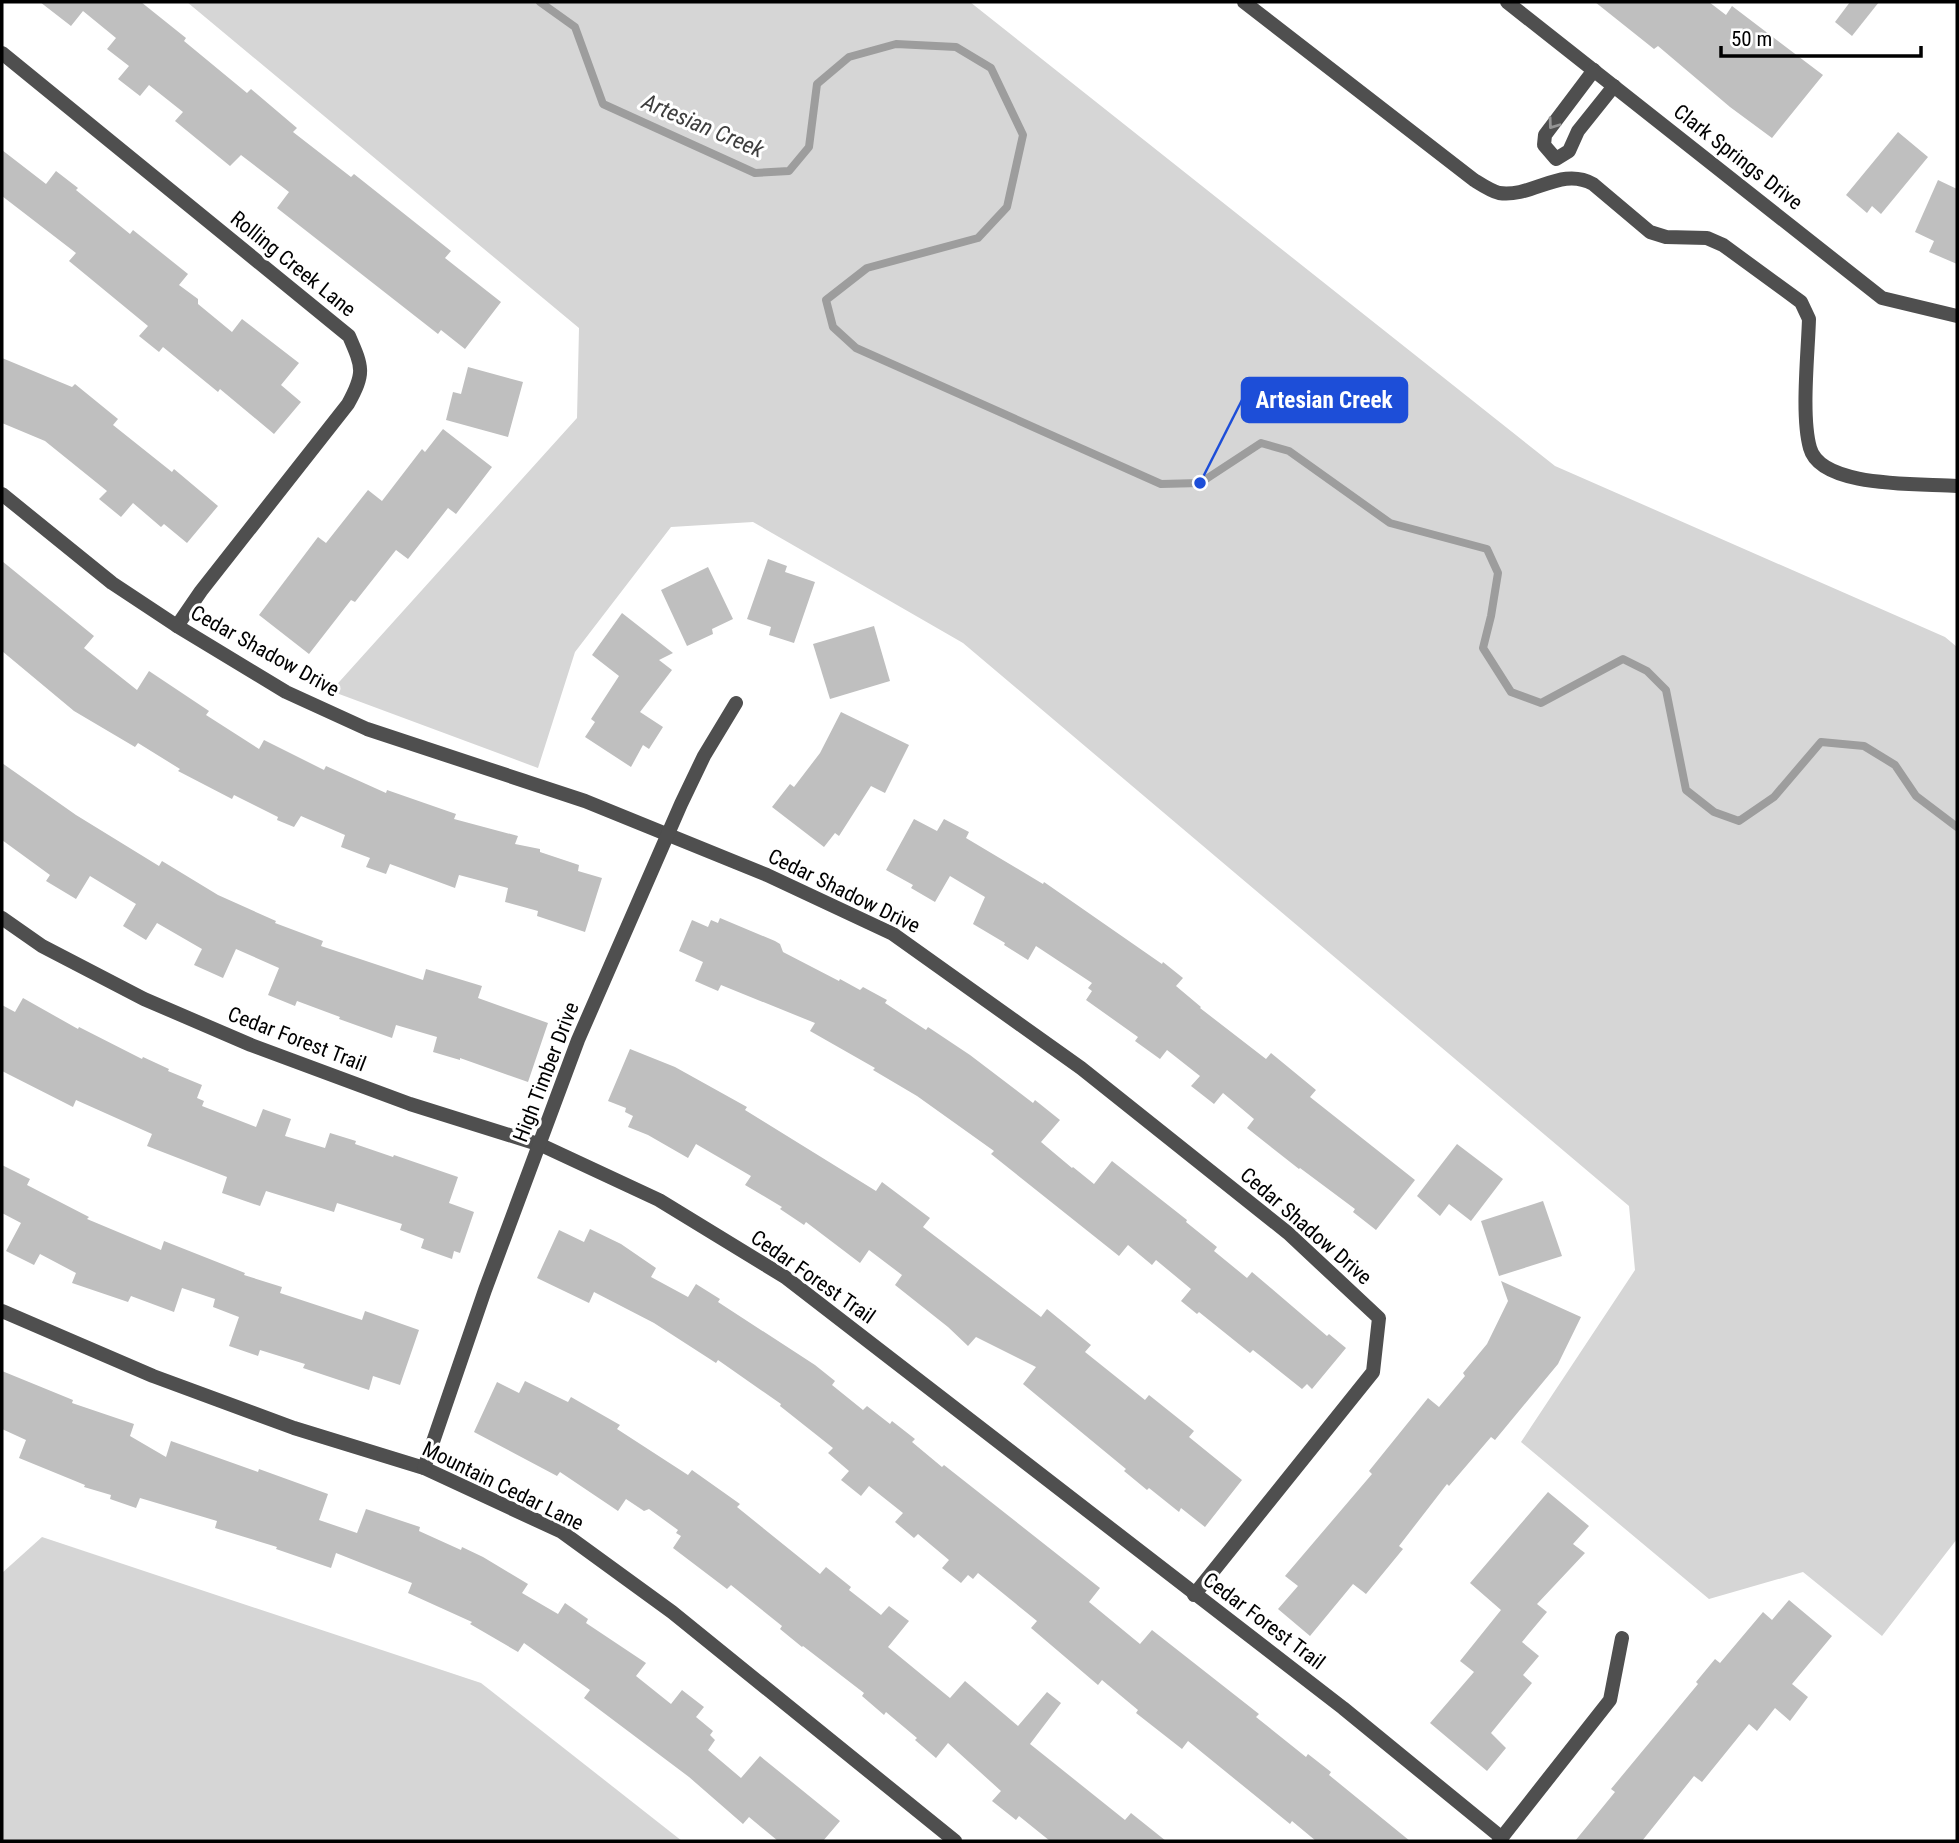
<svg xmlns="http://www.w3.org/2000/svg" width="1959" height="1843" viewBox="0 0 1959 1843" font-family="'Roboto Condensed',sans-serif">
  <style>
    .green { fill: #d6d6d6 }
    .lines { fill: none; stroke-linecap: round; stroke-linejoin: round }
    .stream { stroke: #9d9d9d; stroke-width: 8 }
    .building { fill: #bfbfbf }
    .street { stroke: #4f4f4f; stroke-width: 14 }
    .oneway { stroke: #959595 }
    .labels { text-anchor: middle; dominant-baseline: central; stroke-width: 6; stroke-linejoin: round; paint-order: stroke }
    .street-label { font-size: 21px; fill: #000; stroke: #fff }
    .water-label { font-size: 23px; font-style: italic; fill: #3e3e3e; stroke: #fff }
    .leader { fill: none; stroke: #1d4ed8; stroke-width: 2.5 }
    .callout-dot { fill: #1d4ed8; stroke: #fff; stroke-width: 2.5 }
    .callout { fill: #1d4ed8; stroke: #1d4ed8; stroke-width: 2.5 }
    .callout-label { font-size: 23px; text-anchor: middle; font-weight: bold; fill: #fff }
  </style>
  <rect width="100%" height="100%" fill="#fff"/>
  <g class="green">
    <polygon points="187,2 970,2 1555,466 1945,637 1957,647 1957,1539 1882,1636 1803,1572 1709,1599 1521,1442 1635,1270 1629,1206 963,643 753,522 671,527 575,652 538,768 331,691 577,418 579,328"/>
    <polygon points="42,1537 481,1683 682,1841 2,1841 2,1573"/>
  </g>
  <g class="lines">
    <polyline class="stream" points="540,2 575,27 603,104 755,173 789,171 809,147 817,84 849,57 896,44 956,47 991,68 1023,135 1007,207 978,238 867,268 826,300 833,327 856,348 1161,484 1200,483 1261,443 1289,451 1390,523 1487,549 1498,573 1491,616 1483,648 1511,692 1541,703 1623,659 1647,671 1666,690 1686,790 1714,812 1739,821 1774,797 1821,742 1864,746 1895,765 1916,796 1957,827"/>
  </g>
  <g class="building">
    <polygon points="40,2 141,2 186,38 184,41 247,93 251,89 297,128 293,132 351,177 354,174 451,251 445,258 501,302 465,349 441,330 438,334 277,208 289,192 241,155 230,166 175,121 183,112 149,85 140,96 118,79 129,66 107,49 116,38 83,11 71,26"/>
    <polygon points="1595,2 1709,2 1726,15 1732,6 1823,75 1772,138 1730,107 1658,46 1654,49"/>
    <polygon points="1850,2 1879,2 1852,36 1835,22"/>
    <polygon points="1898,132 1928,157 1881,214 1872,206 1867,213 1846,195"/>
    <polygon points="2,150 46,184 56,171 78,188 76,190 130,234 133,230 188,274 179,285 198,299 198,304 232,332 242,319 299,363 281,385 301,402 274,434 220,389 218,392 163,347 159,352 139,336 148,326 69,261 76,253 2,196"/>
    <polygon points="1938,180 1957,189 1957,264 1929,252 1934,241 1915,232"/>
    <polygon points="2,358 72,387 75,384 118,419 113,425 172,472 174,469 218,506 187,543 164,524 161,527 133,503 121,517 99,499 107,491 45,441 2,423"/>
    <polygon points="468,367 523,382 508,437 446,420 453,392 461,394"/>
    <polygon points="443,429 492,467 456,514 448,508 408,559 396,550 355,602 351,600 309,654 259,615 318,537 326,543 368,490 382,501 422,449 425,452"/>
    <polygon points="768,559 787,566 785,572 815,582 794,643 769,635 771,627 747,619"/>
    <polygon points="2,561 94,636 84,648 137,690 149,671 209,711 206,715 259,749 264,740 324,770 326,766 386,793 387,790 456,814 454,819 518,836 515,844 540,849 540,852 579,865 578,871 602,878 585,932 537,916 538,911 505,902 508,888 459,875 455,888 390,864 386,874 366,867 370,858 341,847 345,835 301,816 294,827 277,820 278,817 234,795 232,799 178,771 180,769 138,743 135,747 74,711 2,651"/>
    <polygon points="708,567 733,619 712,629 713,634 687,646 661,590"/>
    <polygon points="622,613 673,653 659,660 672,670 640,712 663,727 649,749 643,745 631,767 585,737 595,722 591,719 619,676 592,655"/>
    <polygon points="874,626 890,681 830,699 813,644"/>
    <polygon points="841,712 909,745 885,793 871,786 839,836 835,833 824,847 772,807 790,784 794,787 820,753"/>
    <polygon points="2,763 76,815 159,866 162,861 218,895 276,921 275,923 323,941 321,946 423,980 426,969 482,986 478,998 548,1023 528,1082 460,1058 460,1060 433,1052 437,1037 396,1025 392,1038 339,1019 340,1017 297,1001 295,1006 268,995 279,968 236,949 223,978 194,965 202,949 157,923 146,940 123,926 136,904 90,876 76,899 46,881 50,875 2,840"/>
    <polygon points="914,819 937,831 944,819 969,832 966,838 1043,884 1044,882 1162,964 1163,962 1183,978 1176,986 1201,1007 1200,1008 1266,1059 1271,1053 1316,1090 1310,1097 1415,1180 1376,1230 1353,1212 1355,1209 1300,1168 1299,1169 1247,1128 1254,1119 1223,1093 1214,1104 1191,1086 1200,1076 1167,1050 1160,1059 1135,1041 1138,1037 1086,1000 1092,991 1088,988 1092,983 1036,946 1028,960 1004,945 1005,943 973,924 985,897 950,876 935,902 911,888 913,885 886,870"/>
    <polygon points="720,918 775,941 780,944 783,952 839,981 840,979 860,990 863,987 887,1000 885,1003 926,1030 928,1027 970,1055 1033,1103 1035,1100 1060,1120 1041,1142 1072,1168 1073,1167 1094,1184 1112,1161 1187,1220 1186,1222 1217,1247 1214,1251 1247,1278 1252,1272 1327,1336 1329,1334 1346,1348 1312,1389 1307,1384 1302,1389 1253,1350 1250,1353 1199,1312 1197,1314 1181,1301 1191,1289 1156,1260 1152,1265 1128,1245 1119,1256 991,1154 994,1151 917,1096 873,1070 875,1068 810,1031 815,1023 721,985 718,991 695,981 703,962 679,951 692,920 708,927 711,920 718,923"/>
    <polygon points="23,998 78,1029 79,1027 142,1059 143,1057 169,1069 168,1071 202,1085 197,1098 204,1101 202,1106 256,1127 263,1109 291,1119 285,1136 325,1148 330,1133 356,1141 355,1144 393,1157 394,1155 458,1177 449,1203 474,1212 460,1253 454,1251 452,1259 421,1248 424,1239 400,1230 402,1224 337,1203 334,1212 266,1191 260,1206 222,1193 227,1177 147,1146 152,1134 76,1100 73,1107 2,1071 2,1005 15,1012"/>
    <polygon points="630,1049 675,1067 747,1107 745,1110 876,1191 882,1182 930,1218 923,1227 1041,1317 1047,1309 1091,1345 1085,1352 1145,1400 1149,1395 1194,1431 1189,1437 1242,1480 1205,1527 1181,1508 1179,1512 1149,1488 1147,1490 1124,1471 1126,1469 1023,1384 1036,1367 976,1337 968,1346 948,1327 895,1285 902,1275 869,1250 860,1263 806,1222 804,1225 780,1209 782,1207 745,1185 751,1176 696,1144 688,1158 648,1135 628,1127 633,1116 625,1112 626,1108 608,1101"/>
    <polygon points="1457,1144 1503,1179 1471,1221 1449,1204 1440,1216 1417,1196"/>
    <polygon points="2,1165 30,1179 27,1185 89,1217 87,1219 161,1250 164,1241 245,1273 244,1275 282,1287 280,1293 362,1320 365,1311 419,1330 400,1385 373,1376 369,1390 303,1368 305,1364 260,1350 258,1356 229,1346 239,1317 213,1307 215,1299 182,1288 174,1312 131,1296 128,1302 72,1283 76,1273 40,1254 34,1265 6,1251 21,1223 2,1213"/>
    <polygon points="1543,1201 1562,1256 1499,1276 1481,1221"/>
    <polygon points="590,1229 621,1244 656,1268 651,1277 688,1297 696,1284 720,1299 718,1302 815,1365 835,1381 832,1385 863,1410 867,1406 890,1424 892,1421 915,1439 912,1442 942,1467 944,1465 1100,1588 1089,1602 1140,1644 1152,1630 1259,1714 1256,1717 1306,1757 1308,1754 1331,1772 1329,1775 1410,1841 1316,1841 1292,1821 1290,1824 1188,1741 1182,1749 1136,1713 1138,1710 1102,1680 1098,1685 1031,1628 1037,1621 978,1573 973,1579 968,1575 961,1583 942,1568 949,1560 918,1534 914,1538 895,1522 903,1513 869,1486 861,1496 841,1480 849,1471 828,1453 833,1448 780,1406 781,1404 718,1360 716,1363 654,1323 594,1292 589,1303 537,1278 559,1230 584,1242"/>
    <polygon points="1501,1281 1581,1317 1558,1364 1495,1440 1491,1437 1449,1486 1447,1484 1399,1546 1403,1549 1366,1594 1353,1584 1310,1636 1278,1609 1298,1586 1285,1576 1372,1474 1369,1471 1428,1398 1439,1407 1465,1376 1463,1373 1487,1344 1508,1301"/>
    <polygon points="2,1371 73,1400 72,1403 134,1424 130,1436 166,1457 171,1441 258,1472 259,1469 328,1494 319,1520 357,1533 366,1509 420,1527 419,1531 461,1550 462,1547 483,1557 528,1584 522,1593 558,1614 565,1603 588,1619 586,1623 646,1663 636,1676 671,1704 682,1690 704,1707 696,1717 713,1731 710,1735 715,1740 708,1750 741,1778 760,1756 840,1821 823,1841 778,1841 749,1817 743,1824 689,1777 584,1698 590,1690 524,1643 518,1652 470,1624 472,1622 408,1593 412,1583 336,1553 331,1568 276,1549 277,1547 215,1528 217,1521 140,1498 136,1508 110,1499 111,1495 84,1487 85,1485 19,1458 26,1440 2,1429"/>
    <polygon points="525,1381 568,1402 571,1397 620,1425 617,1429 688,1475 692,1470 740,1504 737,1507 820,1574 826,1567 851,1587 849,1590 881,1615 889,1606 909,1621 888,1647 950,1698 965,1681 1018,1726 1047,1692 1061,1703 1030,1744 1125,1820 1131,1813 1166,1841 1050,1841 1019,1816 1016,1820 992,1801 1001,1791 948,1743 936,1758 915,1740 917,1738 886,1712 884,1715 862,1696 864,1693 803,1646 802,1647 780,1629 782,1626 731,1585 727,1589 673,1548 681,1536 676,1533 678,1530 649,1509 644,1511 626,1499 618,1511 560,1472 557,1476 474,1432 497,1382 519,1393"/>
    <polygon points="1548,1492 1589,1526 1573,1544 1585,1553 1537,1604 1547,1612 1522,1642 1539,1656 1523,1675 1532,1683 1491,1733 1506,1748 1487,1771 1430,1723 1474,1672 1460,1661 1501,1610 1470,1583"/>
    <polygon points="1789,1600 1832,1636 1792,1684 1808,1697 1790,1721 1775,1708 1757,1731 1749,1724 1702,1782 1694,1776 1642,1841 1575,1841 1615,1792 1611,1789 1698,1684 1696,1682 1715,1659 1720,1663 1763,1612 1772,1620"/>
  </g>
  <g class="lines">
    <g class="street">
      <path d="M1244,2L1474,180C1482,185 1491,191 1499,193C1532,198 1561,166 1593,184L1650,232L1666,237L1707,238L1723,245L1801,302L1809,319C1808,354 1801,416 1810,448C1821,489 1923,483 1957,486"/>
      <polyline points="1507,2 1882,298 1957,316"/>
      <path d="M2,53L349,336C363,368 365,373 348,404L201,591L177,626"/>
      <polyline points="1594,70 1545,135 1544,145 1556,159 1569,151 1578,131 1614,86"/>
      <polyline points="2,494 112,583 177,626 286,692 367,729 585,801 767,875 893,934 1081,1068 1288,1233 1379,1318 1373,1372 1194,1595"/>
      <polyline points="2,918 42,946 144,999 251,1045 410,1104 541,1145 659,1200 785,1277 1343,1708 1502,1838"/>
      <polyline points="2,1311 153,1376 294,1428 424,1468 562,1532 672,1612 955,1841"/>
      <polyline points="424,1468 485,1290 578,1040 681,804 704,756 736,703"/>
      <polyline points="1499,1841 1610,1700 1622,1638"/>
    </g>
  </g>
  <defs><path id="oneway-chevron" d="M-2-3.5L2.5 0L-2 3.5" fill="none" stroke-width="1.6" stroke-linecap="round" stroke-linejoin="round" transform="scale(1.75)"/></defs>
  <use class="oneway" href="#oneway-chevron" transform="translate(1553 124) rotate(126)"/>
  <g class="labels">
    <g class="street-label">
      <text transform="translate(1738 157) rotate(38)">Clark Springs Drive</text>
      <text transform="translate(293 264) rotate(39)">Rolling Creek Lane</text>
      <text transform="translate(265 651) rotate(29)">Cedar Shadow Drive</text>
      <text transform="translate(844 891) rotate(26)">Cedar Shadow Drive</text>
      <text transform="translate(297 1039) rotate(21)">Cedar Forest Trail</text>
      <text transform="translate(546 1072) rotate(-69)">High Timber Drive</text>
      <text transform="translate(1306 1226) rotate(41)">Cedar Shadow Drive</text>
      <text transform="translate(813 1277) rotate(35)">Cedar Forest Trail</text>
      <text transform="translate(503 1486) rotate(26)">Mountain Cedar Lane</text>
      <text transform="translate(1264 1621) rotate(37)">Cedar Forest Trail</text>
    </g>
    <g class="water-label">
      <text transform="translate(703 126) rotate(23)">Artesian Creek</text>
    </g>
  </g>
  <path class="leader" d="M1200 483L1242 400"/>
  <circle class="callout-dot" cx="1200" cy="483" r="7"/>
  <rect class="callout" x="1242" y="378" width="165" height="44" rx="7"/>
  <g class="callout-label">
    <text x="1324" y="408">Artesian Creek</text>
  </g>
  <rect width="1959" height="1843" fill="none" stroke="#000000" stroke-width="7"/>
  <path d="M1721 46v10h200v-10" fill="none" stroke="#000000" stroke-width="3.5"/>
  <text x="1731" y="46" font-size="21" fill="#000000" stroke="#ffffff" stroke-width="5" paint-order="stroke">50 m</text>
</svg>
